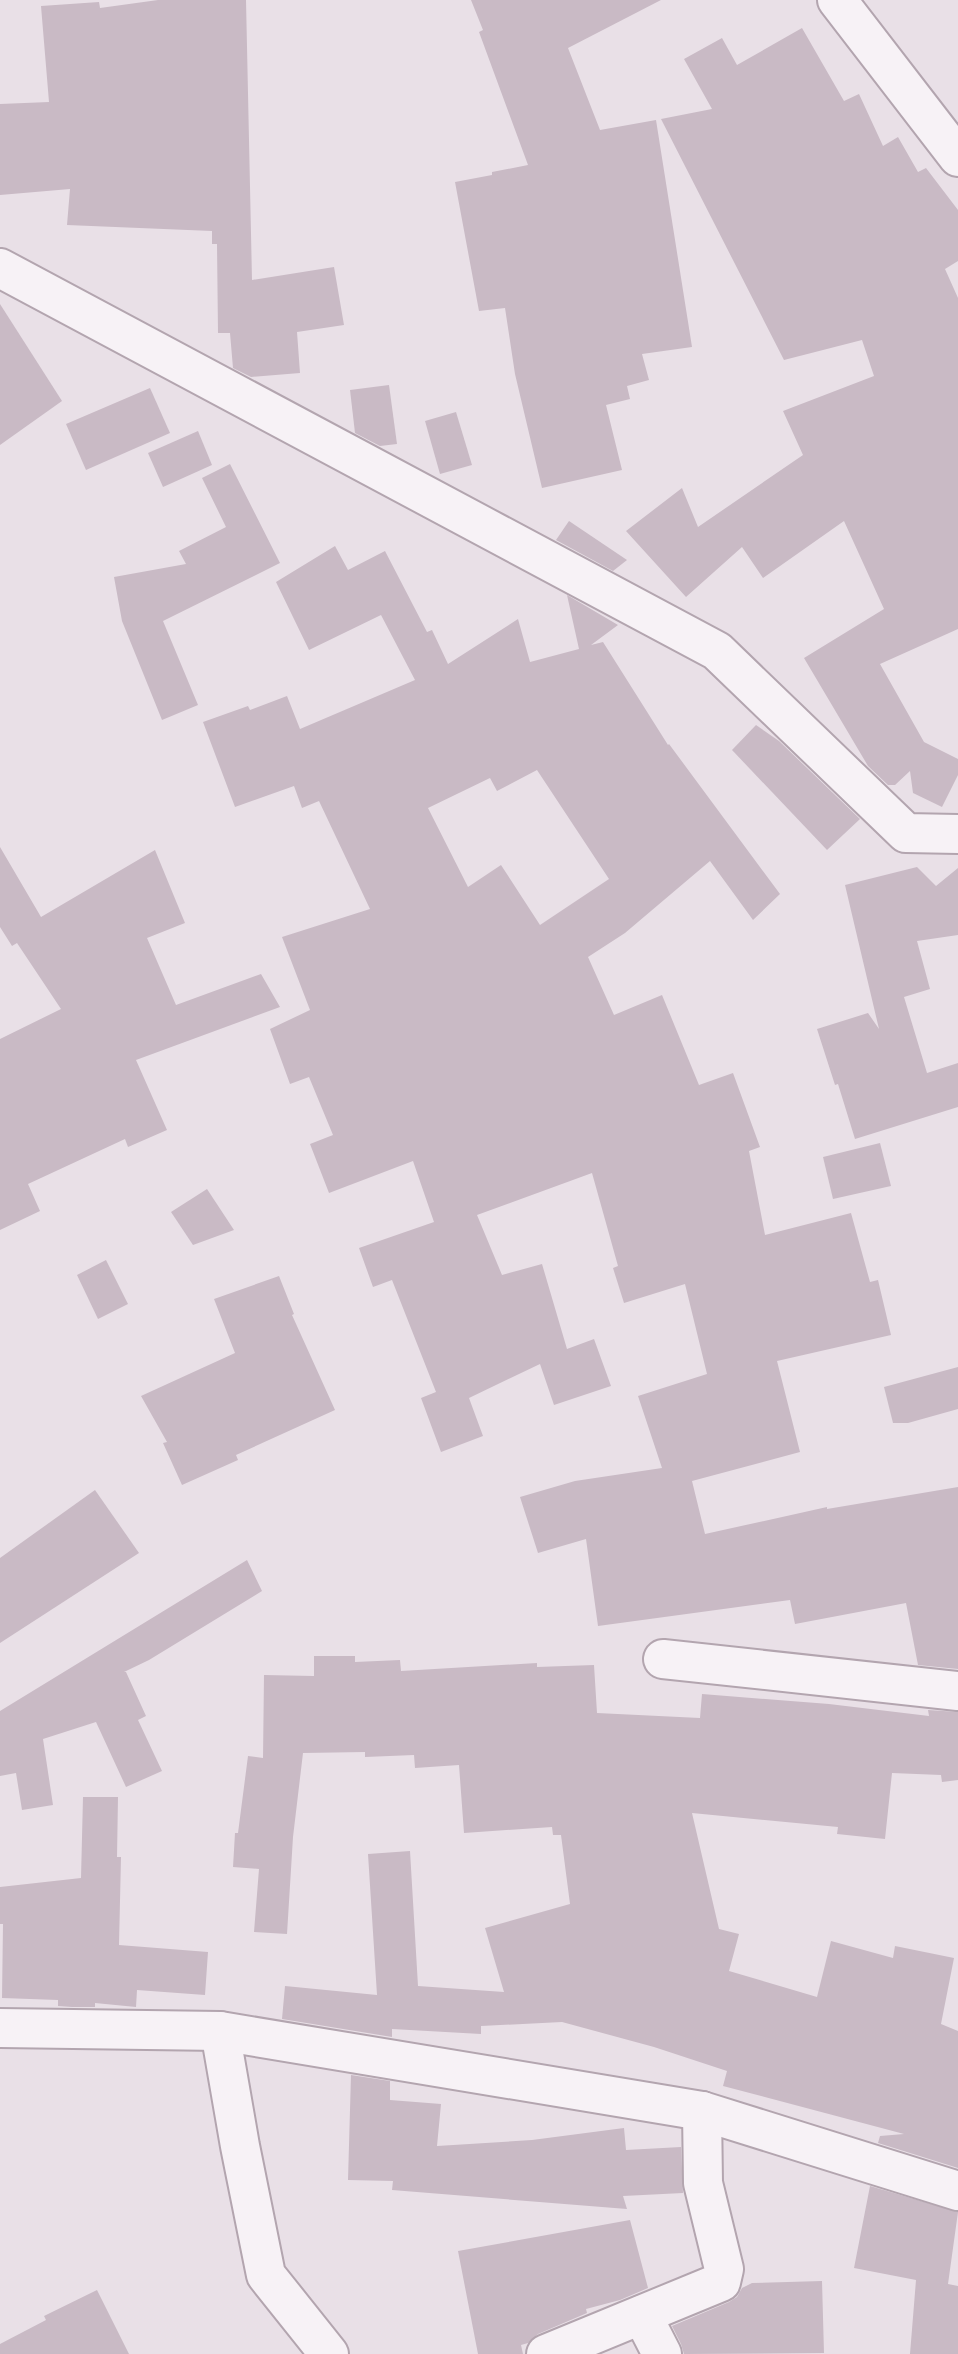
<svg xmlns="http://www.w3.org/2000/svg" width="958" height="2354" viewBox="0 0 958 2354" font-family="'Golos Text',sans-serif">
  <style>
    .building { fill: #c9bac5; fill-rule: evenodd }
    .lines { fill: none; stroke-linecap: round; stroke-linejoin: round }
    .minor-casing { stroke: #b3a5af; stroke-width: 42 }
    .minor { stroke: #f7f2f6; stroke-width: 38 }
  </style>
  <rect width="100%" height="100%" fill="#e9e0e7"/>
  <g class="building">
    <polygon points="158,0 246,0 252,280 334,267 344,325 297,332 300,373 251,377 233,368 230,333 218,333 217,244 212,244 212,231 67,225 70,189 0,195 0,104 49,102 41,6 99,2 100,8"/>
    <polygon points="471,0 661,0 568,48 600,130 656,120 692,347 642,354 649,380 627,386 630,399 606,405 622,470 542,488 515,374 505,308 479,311 455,182 492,175 492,172 528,165 479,32 483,30"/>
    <polygon points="802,28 844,101 859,94 883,146 898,137 918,172 926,168 958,210 958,261 945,269 958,298 958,629 880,664 924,742 958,759 958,775 942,807 913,793 910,771 895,785 888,785 868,766 804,658 884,609 844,521 763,578 742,547 686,597 626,531 682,488 698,527 803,455 783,411 874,376 862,340 784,360 661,119 712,109 684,59 722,38 737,65"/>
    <polygon points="0,304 62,401 0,445"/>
    <polygon points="389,385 397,444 380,446 355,433 350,390"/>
    <polygon points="150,388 170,433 86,470 66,424"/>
    <polygon points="456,412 472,465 440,474 425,421"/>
    <polygon points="198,431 212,465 163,487 148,453"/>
    <polygon points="230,464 280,563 163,621 198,705 162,720 122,621 114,577 186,564 179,551 226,527 202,478"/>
    <polygon points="569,521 627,560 613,571 556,540"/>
    <path d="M335,546L348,570L385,551L427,632L432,630L448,664L518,619L530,662L579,649L567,595L618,625L591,645L603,642L668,745L669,744L780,894L753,920L710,861L625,933L588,957L614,1015L662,995L699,1085L733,1073L760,1147L749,1151L765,1235L851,1213L870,1282L878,1280L891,1335L777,1361L800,1452L692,1481L705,1534L827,1507V1509L958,1487V1669L918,1665L906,1603L795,1624L790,1600L598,1626L586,1539L538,1553L520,1497L575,1481L662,1468L638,1396L707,1374L685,1284L624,1303L613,1268L618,1266L592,1173L477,1215L502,1275L542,1264L567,1349L594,1339L611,1386L554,1405L540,1364L469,1398L483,1436L441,1452L421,1398L436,1392L392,1280L373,1287L359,1248L434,1222L413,1161L329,1193L310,1144L333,1135L309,1077L290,1084L270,1029L310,1010L282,937L370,909L319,801L302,808L294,786L235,807L203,722L248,706L250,710L287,696L300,729L415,680L381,615L309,650L276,582ZM537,770L609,879L540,925L501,865L468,887L428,808L490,778L497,791Z"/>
    <polygon points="756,725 779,741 860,819 827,850 732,750"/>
    <polygon points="0,847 41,917 155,850 185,923 147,938 176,1005 261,974 280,1007 136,1060 167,1130 128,1147 125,1139 28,1184 40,1211 0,1230 0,1039 61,1009 17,943 12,946 0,927"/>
    <polygon points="917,867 936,886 958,868 958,935 917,941 930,989 904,997 927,1073 958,1063 958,1107 855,1139 838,1084 835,1085 817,1029 868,1013 879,1029 845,885"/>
    <polygon points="880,1143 891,1186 833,1199 823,1157"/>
    <polygon points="207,1189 234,1230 193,1245 171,1212"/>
    <polygon points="106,1260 128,1304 98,1319 77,1275"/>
    <polygon points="279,1276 294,1314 292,1315 335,1410 236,1455 238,1460 182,1485 163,1443 167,1442 141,1396 235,1353 214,1299"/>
    <polygon points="958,1367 958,1409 908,1423 893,1423 884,1387"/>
    <polygon points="95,1490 139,1553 0,1643 0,1558"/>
    <polygon points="247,1560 262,1591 149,1660 124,1672 126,1672 146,1716 138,1720 162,1771 126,1787 96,1722 43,1739 53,1805 22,1810 16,1773 0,1776 0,1711"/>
    <polygon points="314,1656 355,1656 355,1662 400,1660 401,1671 537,1663 537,1667 594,1665 597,1713 700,1718 702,1694 829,1704 929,1716 928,1710 958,1712 958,1780 942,1782 941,1775 892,1773 885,1839 837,1834 838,1827 692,1813 719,1929 739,1934 729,1971 817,1997 831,1941 893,1958 895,1946 954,1958 941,2024 958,2031 958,2168 878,2143 880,2136 904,2134 723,2086 727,2071 654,2047 562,2022 481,2026 481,2034 392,2029 392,2037 282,2019 285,1986 377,1995 368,1854 410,1851 418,1986 504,1992 485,1928 570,1904 561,1835 553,1835 552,1827 464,1833 459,1765 415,1768 414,1755 365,1757 365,1752 303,1753 293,1837 287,1934 254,1932 259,1869 233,1867 235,1833 238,1833 248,1756 263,1758 264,1675 314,1676"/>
    <polygon points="83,1797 118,1797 117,1857 121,1857 119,1945 208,1952 205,1995 137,1990 136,2007 95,2003 95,2007 72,2007 58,2006 58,2000 2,1998 3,1924 0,1924 0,1887 81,1878"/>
    <polygon points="351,2075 390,2081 390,2100 441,2104 437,2146 532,2140 624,2128 626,2150 681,2147 683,2193 623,2196 627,2209 392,2190 393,2181 348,2180"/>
    <polygon points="870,2186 958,2212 948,2284 958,2286 958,2354 910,2354 916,2280 854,2268"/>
    <polygon points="630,2220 648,2288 620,2300 586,2309 587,2313 538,2334 528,2343 521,2345 523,2354 478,2354 458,2251"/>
    <polygon points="822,2281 824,2353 684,2354 681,2344 672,2326 729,2302 737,2297 742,2288 752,2283"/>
    <polygon points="97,2290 129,2354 0,2354 0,2344 46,2320 44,2316"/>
  </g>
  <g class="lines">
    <defs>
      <g id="minor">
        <polyline points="837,0 958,157"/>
        <polyline points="0,268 717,651 906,833 958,834"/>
        <polyline points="663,1659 958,1691"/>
        <polyline points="0,2028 220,2031 702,2111 958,2191"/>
        <polyline points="220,2031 240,2146 266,2275 329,2354"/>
        <polyline points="642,2315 662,2354"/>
        <polyline points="546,2354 721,2282 724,2269 703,2183 702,2111"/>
      </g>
    </defs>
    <use href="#minor" class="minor-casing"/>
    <use href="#minor" class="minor"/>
  </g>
</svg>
